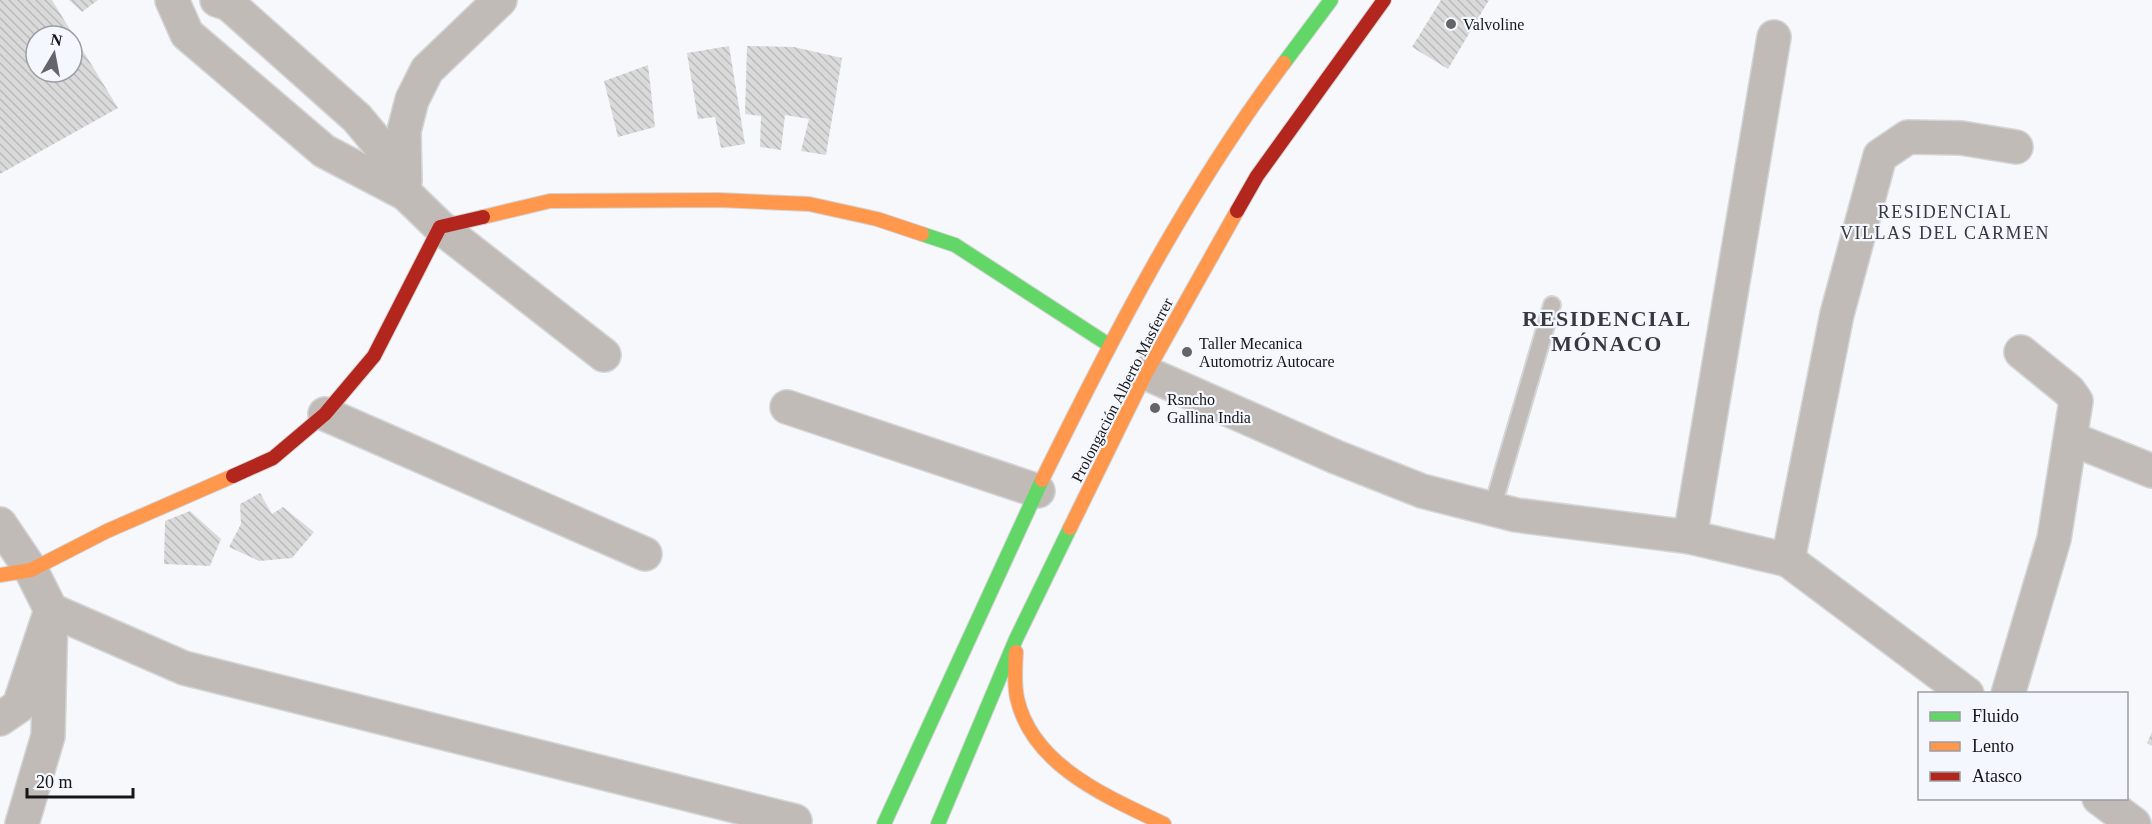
<svg xmlns="http://www.w3.org/2000/svg" width="2152" height="824" viewBox="0 0 2152 824" font-family="'Times New Roman',serif">
  <style>
    .building { fill: url(#building-back-hatch); fill-rule: evenodd }
    .lines { fill: none; stroke-linecap: round; stroke-linejoin: round }
    .lane-casing { stroke: #d4d5d7; stroke-width: 20 }
    .street-casing { stroke: #d4d5d7; stroke-width: 36 }
    .fast-casing { stroke: #d4d5d7; stroke-width: 16 }
    .slow-casing { stroke: #d4d5d7; stroke-width: 16 }
    .jam-casing { stroke: #d4d5d7; stroke-width: 16 }
    .lane { stroke: #c1bbb8; stroke-width: 16 }
    .street { stroke: #c1bbb8; stroke-width: 33 }
    .fast { stroke: #63d668; stroke-width: 14 }
    .slow { stroke: #ff974d; stroke-width: 14 }
    .jam { stroke: #b3261e; stroke-width: 14 }
    .poi-dot { fill: #646568; stroke: #f5f7fe; stroke-width: 2 }
    .labels { text-anchor: middle; dominant-baseline: central; stroke-width: 4.5; stroke-linejoin: round; paint-order: stroke }
    .poi-label { font-size: 16px; fill: #151618; stroke: #f5f7fe; text-anchor: start }
    .street-label { font-size: 16px; fill: #151618; stroke: #f5f7fe }
    .neighbourhood-label { font-size: 18px; letter-spacing: 1.5px; fill: #38393e; stroke: #f5f7fe }
    .district-label { font-size: 22px; font-weight: bold; letter-spacing: 1.5px; fill: #38393e; stroke: #f5f7fe }
  </style>
  <defs>
    <pattern id="building-back-hatch" width="6" height="6" patternUnits="userSpaceOnUse" patternTransform="scale(1.5)"><rect width="6" height="6" fill="#dbdadb"/><path d="M-1 5l2 2M0 0l6 6M5-1l2 2" fill="none" stroke="#bbbabb"/></pattern>
  </defs>
  <rect width="100%" height="100%" fill="#f7f8fc"/>
  <g class="building">
    <path d="M0,0H52L118,108L0,174ZM36,36H72V72H36Z"/>
    <polygon points="69,0 98,0 82,12"/>
    <polygon points="1441,0 1489,0 1448,69 1412,47"/>
    <polygon points="729,46 745,144 721,148 715,117 698,119 687,53"/>
    <polygon points="747,46 794,47 842,58 826,155 801,151 809,119 785,115 781,150 760,147 761,116 745,114"/>
    <polygon points="648,65 655,127 618,137 604,81"/>
    <polygon points="260,493 272,514 283,507 314,532 292,558 259,561 229,547 241,524 240,504"/>
    <polygon points="190,511 221,539 210,566 164,564 165,521"/>
    <polygon points="2152,732 2152,746 2147,743"/>
  </g>
  <g class="lines">
    <defs>
      <polyline id="lane" points="1492,509 1552,305"/>
      <g id="street">
        <polyline points="172,0 187,34 324,151 406,194 440,227 604,355"/>
        <polyline points="217,0 229,4 357,118 387,154 406,194"/>
        <polyline points="405,181 404,131 412,100 427,70 500,0"/>
        <polyline points="1146,373 1336,457 1422,491 1516,515 1690,537 1788,560 1967,694"/>
        <polyline points="787,407 1038,491"/>
        <polyline points="325,414 645,554"/>
        <polyline points="2072,439 2152,471"/>
        <polyline points="0,524 31,570 51,610 19,706 0,719"/>
        <polyline points="1690,537 1774,37"/>
        <polyline points="1788,560 1837,314 1880,156 1908,137 1961,138 2016,147"/>
        <polyline points="2008,694 2054,539 2076,401 2069,391 2021,352"/>
        <polyline points="2099,798 2134,824"/>
        <polyline points="22,824 48,736 51,610 184,668 795,821"/>
      </g>
      <g id="fast">
        <polyline points="1284,63 1331,0"/>
        <polyline points="922,234 955,245 1109,345"/>
        <polyline points="884,824 1042,480"/>
        <polyline points="938,824 1016,639 1070,528"/>
      </g>
      <g id="slow">
        <polyline points="483,217 550,201 719,200 809,204 877,219 922,234"/>
        <path d="M1042,480C1113,336 1187,192 1284,63"/>
        <polyline points="1070,528 1146,373 1237,211"/>
        <polyline points="0,575 31,570 107,531 233,476"/>
        <path d="M1016,652C1015,667 1014,683 1017,698C1032,766 1108,797 1164,824"/>
      </g>
      <g id="jam">
        <polyline points="1237,211 1257,176 1384,0"/>
        <polyline points="233,476 273,458 325,414 374,356 440,227 483,217"/>
      </g>
    </defs>
    <use href="#lane" class="lane-casing"/>
    <use href="#street" class="street-casing"/>
    <use href="#fast" class="fast-casing"/>
    <use href="#slow" class="slow-casing"/>
    <use href="#jam" class="jam-casing"/>
    <use href="#lane" class="lane"/>
    <use href="#street" class="street"/>
    <use href="#fast" class="fast"/>
    <use href="#slow" class="slow"/>
    <use href="#jam" class="jam"/>
  </g>
  <g class="poi-dot">
    <circle cx="1451" cy="24" r="6"/>
    <circle cx="1187" cy="352" r="6"/>
    <circle cx="1155" cy="408" r="6"/>
  </g>
  <g class="labels">
    <g class="poi-label">
      <text x="1463" y="24">Valvoline</text>
      <text x="1199" y="343">Taller Mecanica<tspan x="1199" dy="18">Automotriz Autocare</tspan></text>
      <text x="1167" y="399">Rsncho<tspan x="1167" dy="18">Gallina India</tspan></text>
    </g>
    <g class="street-label">
      <text transform="translate(1122 390) rotate(-63)">Prolongación Alberto Masferrer</text>
    </g>
    <g class="neighbourhood-label">
      <text x="1945" y="212">RESIDENCIAL<tspan x="1945" dy="21">VILLAS DEL CARMEN</tspan></text>
    </g>
    <g class="district-label">
      <text x="1607" y="318">RESIDENCIAL<tspan x="1607" dy="25">MÓNACO</tspan></text>
    </g>
  </g>
  <rect x="1918" y="692" width="210" height="108" fill="#f5f7fe" stroke="#9b9da2" stroke-width="1.5"/>
  <rect x="1930" y="712" width="30" height="9" fill="#63d668" stroke="#9b9da2" stroke-width="1.5"/>
  <text x="1972" y="722" font-size="18" fill="#151618">Fluido</text>
  <rect x="1930" y="742" width="30" height="9" fill="#ff974d" stroke="#9b9da2" stroke-width="1.5"/>
  <text x="1972" y="752" font-size="18" fill="#151618">Lento</text>
  <rect x="1930" y="772" width="30" height="9" fill="#b3261e" stroke="#9b9da2" stroke-width="1.5"/>
  <text x="1972" y="782" font-size="18" fill="#151618">Atasco</text>
  <g transform="translate(54 54) rotate(10)"><circle r="28" fill="#f5f7fe" stroke="#9b9da2" stroke-width="1.5"/>
  <path d="M0-4.5L10 22L0 15L-10 22Z" fill="#646568"/>
  <text y="-9" font-size="16" font-weight="bold" text-anchor="middle" fill="#151618">N</text>
  </g>
  <path d="M27 788v9h106v-9" fill="none" stroke="#151618" stroke-width="3"/>
  <text x="36" y="788" font-size="18" fill="#151618" stroke="#f5f7fe" stroke-width="4.5" paint-order="stroke">20 m</text>
</svg>
